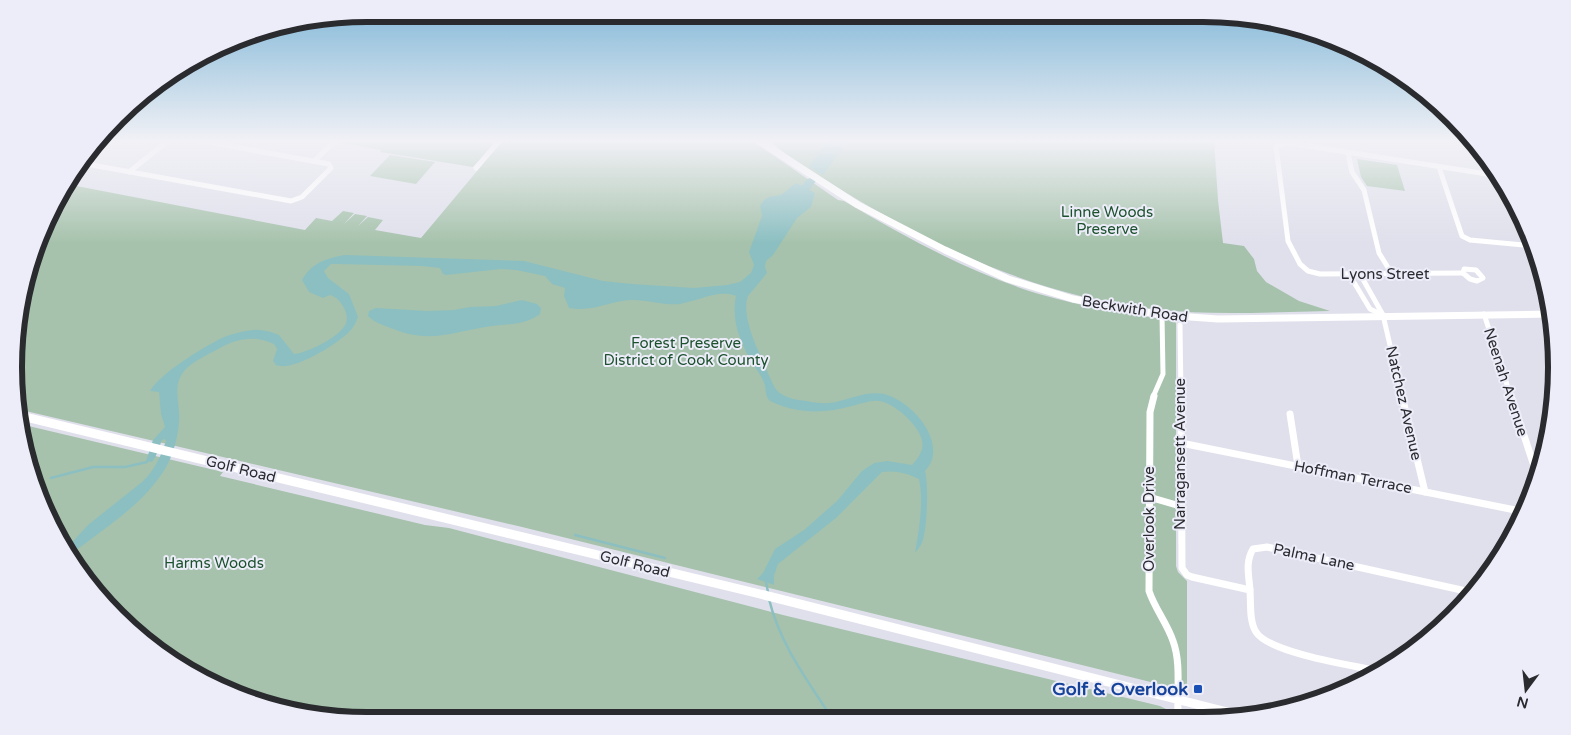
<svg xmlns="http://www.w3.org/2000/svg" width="1571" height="735" viewBox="0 0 1571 735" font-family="'Varela Round',sans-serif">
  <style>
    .green { fill: #a6c2ac }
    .water { fill: #8cbfc1 }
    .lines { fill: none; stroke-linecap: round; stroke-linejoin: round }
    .stream { stroke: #8cbfc1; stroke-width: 2.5 }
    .river { fill: #8cbfc1; fill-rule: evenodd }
    .street-far1 { stroke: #fff; stroke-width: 5 }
    .street { stroke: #fff; stroke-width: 7 }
    .secondary-far1 { stroke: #fff; stroke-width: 7 }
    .secondary { stroke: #fff; stroke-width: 9 }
    .transit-dot { fill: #1a4fb4; stroke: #ededfa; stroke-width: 2 }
    .labels { text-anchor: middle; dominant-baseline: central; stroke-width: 4; stroke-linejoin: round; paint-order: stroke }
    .park-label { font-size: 15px; fill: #1c512d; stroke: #ededfa }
    .street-label { font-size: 15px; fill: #2a2b2f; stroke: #ededfa }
    .near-transit-label { font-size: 18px; font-weight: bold; fill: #164399; stroke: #ededfa; text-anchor: end }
    .rim { fill: none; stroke: #2a2b2f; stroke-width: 6 }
  </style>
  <rect width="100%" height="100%" fill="#e0e0ec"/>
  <g class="green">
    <polygon points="328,140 471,140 495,144 473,167 380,152 381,150"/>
    <path d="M503,140H751L838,200L844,201C905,237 970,273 1039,294C1083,307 1130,314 1176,321V566L1178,572L1187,581V691L518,526L17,409L21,298L41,232L66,184L305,230L316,218L332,221L343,211L354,213L344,224L355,214L367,216L358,226L368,217L383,220L375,230L421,238Z"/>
    <path d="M769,140H1214L1218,200L1223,243L1244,246L1254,259L1257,271L1266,282L1299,301L1330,311C1271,312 1212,316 1153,309C1019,294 900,230 790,157C782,152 776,145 769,140Z"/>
    <polygon points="390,155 435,162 416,184 370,176"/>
    <polygon points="1357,159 1397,165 1405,191 1367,186 1361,177"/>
    <polygon points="20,424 223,472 220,476 425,525 449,528 783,615 1160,706 1168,710 1175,718 367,721 298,714 232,694 134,633 87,583 50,524"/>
  </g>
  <g class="water">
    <polygon points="828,140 848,140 823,175 809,167"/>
    <path d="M796,183L815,193L811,207L797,218L773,255L766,261L765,267L767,273L748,296C742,310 752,337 758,350C764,362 769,377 775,388C779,395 791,399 799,400C809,401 818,404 829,403C847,401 865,390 884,394C913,401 950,445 925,471C929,486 927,530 922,543C920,547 917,550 915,553C919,529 924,503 919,479C907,473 895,470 882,472L836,518L778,564L774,576V585L757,579L763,573L775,549L804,530L837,501L862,471L874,463L887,461L912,465C918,459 924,450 922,441C920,426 893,402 879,401C870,400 861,404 852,406C824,414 797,414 770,401C764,395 767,390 764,383C762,376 756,369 752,363C740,341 731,321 736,296C719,289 698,301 680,304C661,306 641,297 622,301C605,304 587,312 569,308L564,296L565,288L552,284L545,276L516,270L501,269L446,275L443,274L440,268L422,266L337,264H331L324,271L328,278L349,294L358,317C356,323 353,328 348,333C335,345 293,372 276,365L273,361L277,349L274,344C255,335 237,338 220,348C209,354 196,360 187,368C170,384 181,403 179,422C178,437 173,456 165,469C142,506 103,529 70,555L66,549L88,525L142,482C154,471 161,456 166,441L165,439L162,440L155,458L152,462L146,461L153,440L165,427L161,414L159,392L150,391C159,374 205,346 222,338C231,334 243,331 253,330C262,329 271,332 279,335L294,354C307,353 342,336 346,323C348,318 346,312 344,308C340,301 337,297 330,295L323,298L309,292L302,280C311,263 327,258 345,255L524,261L603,281L632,284L694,288L727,285L740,282L751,273L754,265L749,252L762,216L760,206L764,200L769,197L781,195Z"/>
    <path d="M522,300L537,304L541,308L540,314C525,325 509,324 492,326C450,332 430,345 388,327C380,324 374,322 368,316L369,311L376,308L427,311L454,310L470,307L496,306Z"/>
  </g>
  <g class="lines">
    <g class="stream">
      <polyline points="51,478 93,467 125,467 147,462"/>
      <polyline points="575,535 665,558"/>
      <polyline points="766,582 768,592"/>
      <path d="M769,599C780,645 808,681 833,720"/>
    </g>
    <polygon class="river" points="811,178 815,179 816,181 800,202 792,202 791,200 792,198 807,179"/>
    <g class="street-far1">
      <polyline points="1348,153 1352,172 1364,190 1379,253 1392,274"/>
      <polyline points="314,161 336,140"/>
      <polyline points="81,163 291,201 302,197 331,168 329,164 197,140"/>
      <polyline points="1439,167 1462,236 1470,240 1535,246"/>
      <polyline points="476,168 500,140"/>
      <polyline points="129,172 169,140"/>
      <polygon points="1464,269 1476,270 1483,278 1477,281 1470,279 1463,273"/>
      <polyline points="1463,273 1320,274 1308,271 1300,264 1288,241 1276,146 1289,143 1500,176"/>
      <polyline points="1349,274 1370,309 1383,315"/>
      <polyline points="1360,274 1383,315 1402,397"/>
      <polyline points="1484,314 1511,397"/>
      <polyline points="1180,325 1181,397"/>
      <polyline points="1153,397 1163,374 1162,315"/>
    </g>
    <g class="street">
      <path d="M1154,396L1150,412L1149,591C1155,609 1167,623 1173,641C1181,662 1177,690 1178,712L1182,718"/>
      <polyline points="1181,396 1182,568 1187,575 1192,577 1250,590"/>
      <polyline points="1402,396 1425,492"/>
      <polyline points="1511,396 1538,478"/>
      <polyline points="1290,414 1298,466"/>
      <polyline points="1181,443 1525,512"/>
      <polyline points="1149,497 1180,506"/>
      <path d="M1379,671C1354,666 1269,653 1256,632C1249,621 1251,603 1250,590C1249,576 1245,562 1253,549L1267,547L1475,593"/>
    </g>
    <polyline class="secondary-far1" points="758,140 858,205 945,250 1008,279 1073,299 1162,315 1218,319 1552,314"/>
    <polyline class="secondary" points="17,415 760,594 1251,718"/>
  </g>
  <linearGradient id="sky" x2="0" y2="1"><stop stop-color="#83b8d8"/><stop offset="0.58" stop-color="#f1f1f6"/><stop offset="1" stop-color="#f1f1f6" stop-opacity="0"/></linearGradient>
  <rect width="1571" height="243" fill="url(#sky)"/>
  <rect class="transit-dot" x="1193" y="684" width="10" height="10" rx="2.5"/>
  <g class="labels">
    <g class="park-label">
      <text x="1107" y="212">Linne Woods<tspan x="1107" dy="17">Preserve</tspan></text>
      <text x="686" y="343">Forest Preserve<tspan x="686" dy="17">District of Cook County</tspan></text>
      <text x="214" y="563">Harms Woods</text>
    </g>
    <g class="street-label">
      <text x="1385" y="274">Lyons Street</text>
      <text transform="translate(1135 309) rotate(9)">Beckwith Road</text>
      <text transform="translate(1506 382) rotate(72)">Neenah Avenue</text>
      <text transform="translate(1404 403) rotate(77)">Natchez Avenue</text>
      <text transform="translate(1180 454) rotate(-90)">Narragansett Avenue</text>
      <text transform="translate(241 469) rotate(14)">Golf Road</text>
      <text transform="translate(1353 477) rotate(11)">Hoffman Terrace</text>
      <text transform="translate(1149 519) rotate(-90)">Overlook Drive</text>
      <text transform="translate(1314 557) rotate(12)">Palma Lane</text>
      <text transform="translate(635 564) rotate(14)">Golf Road</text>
    </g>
    <g class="near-transit-label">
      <text x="1188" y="689">Golf &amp; Overlook</text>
    </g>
  </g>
  <path d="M0 0H1571V735H0ZM367 22H1203A345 345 0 0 1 1548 367V367A345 345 0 0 1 1203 712H367A345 345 0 0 1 22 367V367A345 345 0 0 1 367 22Z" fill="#ededfa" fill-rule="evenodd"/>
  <path class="rim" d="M367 22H1203A345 345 0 0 1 1548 367V367A345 345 0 0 1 1203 712H367A345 345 0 0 1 22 367V367A345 345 0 0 1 367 22Z"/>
  <g transform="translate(1526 690) rotate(195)" stroke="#ededfa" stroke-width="4" paint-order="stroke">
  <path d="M0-4L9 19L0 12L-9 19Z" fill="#2a2b2f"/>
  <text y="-8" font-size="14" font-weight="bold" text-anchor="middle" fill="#2a2b2f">N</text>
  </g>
</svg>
